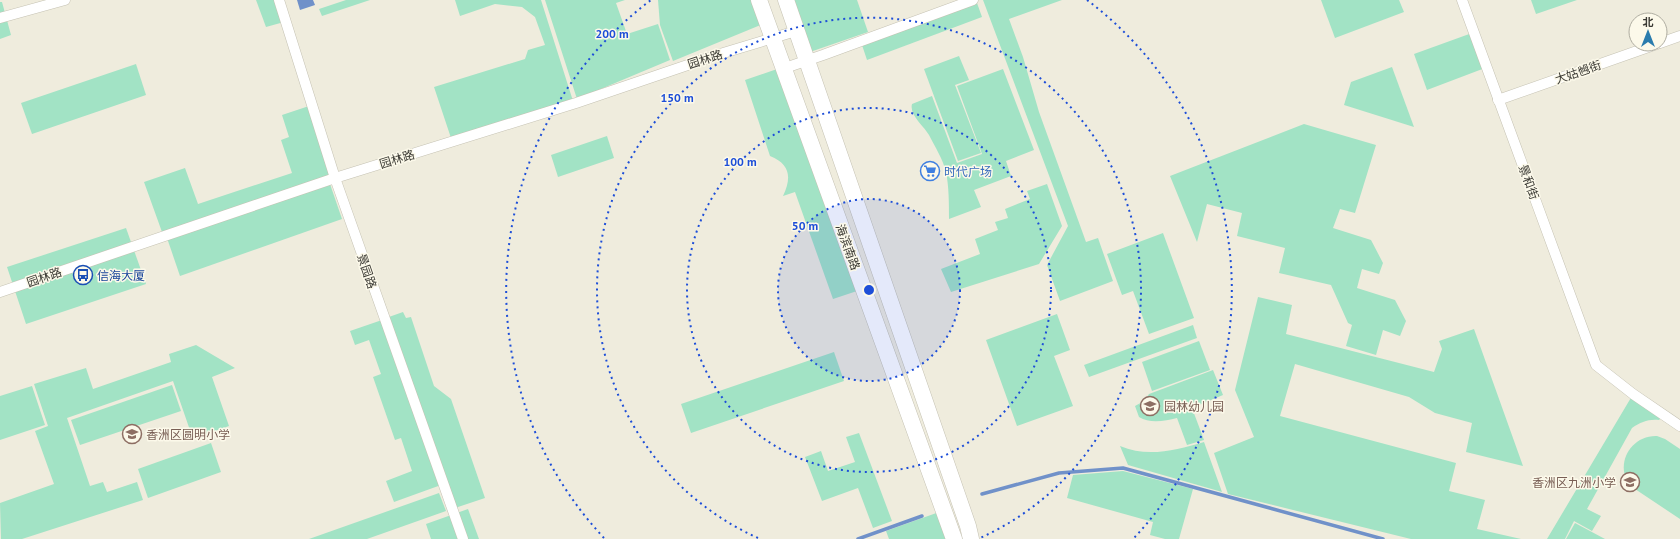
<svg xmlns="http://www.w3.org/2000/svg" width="1680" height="539" viewBox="0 0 1680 539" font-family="'PT Sans','Noto Sans SC',sans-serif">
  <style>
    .green { fill: #a2e3c5 }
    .water { fill: #7091c9 }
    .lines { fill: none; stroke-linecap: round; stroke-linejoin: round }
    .stream { stroke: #7091c9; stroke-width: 3.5 }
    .street-casing { stroke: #c5c2b3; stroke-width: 11 }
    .primary-casing { stroke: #c5c2b3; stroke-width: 17 }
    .street { stroke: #fff; stroke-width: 10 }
    .primary { stroke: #fff; stroke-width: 16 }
    .ring { fill: none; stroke: #1d4ed8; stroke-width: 2; stroke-dasharray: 2 4 }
    .labels { text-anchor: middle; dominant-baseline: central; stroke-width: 3; stroke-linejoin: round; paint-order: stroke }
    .street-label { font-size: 12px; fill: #3b3a34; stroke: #fcf9ea }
    .shop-label { font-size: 12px; fill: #366cbe; stroke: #fcf9ea; text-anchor: start }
    .transit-label { font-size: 12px; fill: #164399; stroke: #fcf9ea; text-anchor: start }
    .education-label { font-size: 12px; fill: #785e54; stroke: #fcf9ea; text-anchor: start }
    .centre { fill: #1d4ed8; stroke: #fcf9ea; stroke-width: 2 }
    .ring-label { font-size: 12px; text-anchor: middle; font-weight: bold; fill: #1d4ed8; stroke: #fcf9ea; stroke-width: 3; stroke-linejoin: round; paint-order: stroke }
  </style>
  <rect width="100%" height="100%" fill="#efecdd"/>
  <g class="green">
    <polygon points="256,0 276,0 284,22 266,27"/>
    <polygon points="346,0 370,0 322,16 319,9"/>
    <polygon points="455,0 541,0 573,101 451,138 434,87 525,59 528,50 545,45 535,17 522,7 495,4 460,16"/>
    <polygon points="545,0 625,0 616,3 627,34 658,24 670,60 577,99"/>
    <polygon points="658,0 756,0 763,24 673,61 660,25"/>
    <polygon points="792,0 857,0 868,32 810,52"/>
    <polygon points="983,0 1062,0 1009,19 1023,57 1039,112 1086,242 1098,238 1113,281 1060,301 1047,265 1068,226"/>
    <polygon points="1321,0 1399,0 1404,12 1335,38"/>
    <polygon points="1531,0 1577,0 1536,14"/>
    <polygon points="0,2 2,2 11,35 0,39"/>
    <polygon points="977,3 982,17 867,60 862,45"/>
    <polygon points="1472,33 1485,68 1427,90 1414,54"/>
    <polygon points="959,56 969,80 955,85 981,153 958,161 924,69"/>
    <polygon points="136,64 146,95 32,134 21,103"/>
    <polygon points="1392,67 1414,127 1344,105 1351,82"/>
    <path d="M780,68L860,290L833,299L795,192L783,196C792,177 790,164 770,156L745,80Z"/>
    <path d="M1003,69L1034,150L1006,161L1011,176L974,190L981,207L949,219C949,204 949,187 946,172C943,159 935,147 929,135C924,126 909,115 912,104L932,96L957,163L982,154L957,86Z"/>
    <polygon points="309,106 332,177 162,232 144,182 185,168 198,204 292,173 281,140 289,137 282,115"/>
    <polygon points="1304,124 1376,145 1355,213 1340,209 1333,228 1371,240 1383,263 1379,274 1362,269 1357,288 1395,300 1406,321 1400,336 1383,330 1376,355 1346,346 1352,325 1348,323 1331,285 1279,273 1285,248 1237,236 1242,213 1207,204 1197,242 1170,176"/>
    <polygon points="607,136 614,158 558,177 551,155"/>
    <polygon points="330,184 342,219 180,276 167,238"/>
    <polygon points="1047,184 1062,226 1039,264 951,292 941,269 980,254 975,239 998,230 995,222 1008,218 1005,209 1030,199 1027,191"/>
    <polygon points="126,228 146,284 26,324 7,267"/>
    <polygon points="1163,233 1194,318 1149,334 1133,291 1122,295 1107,254"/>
    <polygon points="1258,297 1292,305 1286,334 1434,372 1442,349 1439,341 1474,329 1523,466 1466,452 1472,423 1435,413 1409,397 1295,364 1280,416 1456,463 1449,491 1485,500 1477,529 1521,539 1411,539 1228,494 1214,453 1254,437 1235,390"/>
    <polygon points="403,312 406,318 411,317 434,386 451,399 485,498 455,508 386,318"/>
    <polygon points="1057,314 1070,350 1054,356 1073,406 1017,426 986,340"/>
    <polygon points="382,320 441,485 394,502 386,481 412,471 401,438 395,440 373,377 381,374 369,340 355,345 350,331"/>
    <polygon points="1193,325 1197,338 1089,377 1084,365"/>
    <polygon points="1199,341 1210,370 1152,391 1142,362"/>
    <polygon points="196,345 235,368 212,377 229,426 193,439 173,381 67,418 90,486 103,482 107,492 137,482 143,500 22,539 1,539 0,503 54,484 35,431 48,426 34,384 86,368 93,389 171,362 169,354"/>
    <polygon points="834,352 844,381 691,433 681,404"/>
    <path d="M1213,370L1223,395L1192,408L1204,440L1187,445L1177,418C1165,421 1150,424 1139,417L1135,406L1144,401L1149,394Z"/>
    <polygon points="172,385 181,411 80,445 71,420"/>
    <polygon points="32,386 45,425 0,440 0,396"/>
    <path d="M1632,396L1663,416L1659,420C1648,419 1641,422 1632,428L1587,509L1601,516L1592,531L1574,521L1565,539H1547Z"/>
    <polygon points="859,433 892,521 873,528 858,488 822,501 805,457 821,451 828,471 855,462 846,437"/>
    <path d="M1657,436L1665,439L1680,449V519L1632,487C1613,468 1629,435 1657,436Z"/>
    <path d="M1204,442L1222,492L1128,465L1120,446C1148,458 1176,450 1204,442Z"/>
    <polygon points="211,443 221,472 148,498 138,469"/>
    <polygon points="1123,471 1193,489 1179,539 1165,539 1150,535 1153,522 1067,498 1073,475"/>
    <polygon points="439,493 446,511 367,539 309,539"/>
    <polygon points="468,509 479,539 431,539 426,524"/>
    <polygon points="942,511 952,539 889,539 886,531"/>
    <polygon points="1575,523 1605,539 1566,539"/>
  </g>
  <polygon class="water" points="297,0 313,0 315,5 300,10"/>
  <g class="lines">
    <g class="stream">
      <polyline points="982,494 1059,473 1123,468 1383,539"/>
      <polyline points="858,539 922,516"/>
    </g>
    <defs>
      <g id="street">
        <polyline points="279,0 335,178 463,539"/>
        <polyline points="1462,0 1596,365 1633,394 1680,426"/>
        <polyline points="0,18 65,0"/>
        <polyline points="1660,43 1680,36"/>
        <polyline points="782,69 823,55 973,0"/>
        <polyline points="1498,100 1657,44"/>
        <polyline points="0,292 335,178 576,103 720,54 796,31"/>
      </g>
      <g id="primary">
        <polyline points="759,0 954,539"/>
        <polyline points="786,0 968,526 971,539"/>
      </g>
    </defs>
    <use href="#street" class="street-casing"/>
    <use href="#primary" class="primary-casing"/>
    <use href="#street" class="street"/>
    <use href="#primary" class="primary"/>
  </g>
  <circle cx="869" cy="290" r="91" fill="#1d4ed8" fill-opacity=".12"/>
  <g class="ring">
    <circle cx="869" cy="290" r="91"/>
    <circle cx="869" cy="290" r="182"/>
    <path d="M758 538A272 272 0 1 1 980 538"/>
    <path d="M604 538A363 363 0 0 1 651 0M1087 0A363 363 0 0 1 1134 538"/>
  </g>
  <defs>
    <symbol id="supermarket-ring" viewBox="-11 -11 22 22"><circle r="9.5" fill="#fcf9ea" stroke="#3f7fe0" stroke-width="1.5"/><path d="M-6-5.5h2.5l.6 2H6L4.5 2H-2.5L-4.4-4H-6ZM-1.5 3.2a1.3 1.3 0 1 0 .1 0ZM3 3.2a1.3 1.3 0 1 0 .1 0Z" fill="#3f7fe0"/></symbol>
    <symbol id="bus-ring" viewBox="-11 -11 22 22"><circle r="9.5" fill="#fcf9ea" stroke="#1a4fb4" stroke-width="1.5"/><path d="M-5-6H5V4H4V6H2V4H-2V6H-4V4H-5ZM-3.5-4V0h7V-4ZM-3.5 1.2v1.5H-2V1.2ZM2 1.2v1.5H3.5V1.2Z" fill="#1a4fb4"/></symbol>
    <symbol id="school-ring" viewBox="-11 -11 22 22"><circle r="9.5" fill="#fcf9ea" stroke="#8d6e63" stroke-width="1.5"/><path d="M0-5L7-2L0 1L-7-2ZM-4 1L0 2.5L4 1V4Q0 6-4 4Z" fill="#8d6e63"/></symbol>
  </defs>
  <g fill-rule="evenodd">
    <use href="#supermarket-ring" x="919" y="160" width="22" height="22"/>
    <use href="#bus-ring" x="72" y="264" width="22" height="22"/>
    <use href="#school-ring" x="1139" y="395" width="22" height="22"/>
    <use href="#school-ring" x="121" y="423" width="22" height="22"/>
    <use href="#school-ring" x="1619" y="471" width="22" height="22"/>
  </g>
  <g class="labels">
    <g class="street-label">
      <text transform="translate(705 59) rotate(-18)">园林路</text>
      <text transform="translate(1578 72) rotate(-19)">大姑乸街</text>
      <text transform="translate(397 159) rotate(-17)">园林路</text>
      <text transform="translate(1529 182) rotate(70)">景和街</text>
      <text transform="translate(848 247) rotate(70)">海滨南路</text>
      <text transform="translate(367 271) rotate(71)">景园路</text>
      <text transform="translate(44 277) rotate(-19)">园林路</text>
    </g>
    <g class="shop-label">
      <text x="944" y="171">时代广场</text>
    </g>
    <g class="transit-label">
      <text x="97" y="275">信海大厦</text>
    </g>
    <g class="education-label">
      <text x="1164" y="406">园林幼儿园</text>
      <text x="146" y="434">香洲区圆明小学</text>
      <text x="1616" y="482" text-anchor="end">香洲区九洲小学</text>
    </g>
  </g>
  <circle cx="869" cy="290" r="6" class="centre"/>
  <g class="ring-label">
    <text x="612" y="38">200 m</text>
    <text x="677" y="102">150 m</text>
    <text x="740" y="166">100 m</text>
    <text x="805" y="230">50 m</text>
  </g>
  <g transform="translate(1648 32)"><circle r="19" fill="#fcf9ea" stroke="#afada1"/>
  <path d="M0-3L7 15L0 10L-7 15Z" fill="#2b7cad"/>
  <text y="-6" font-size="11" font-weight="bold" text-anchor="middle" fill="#3b3a34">北</text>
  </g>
</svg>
